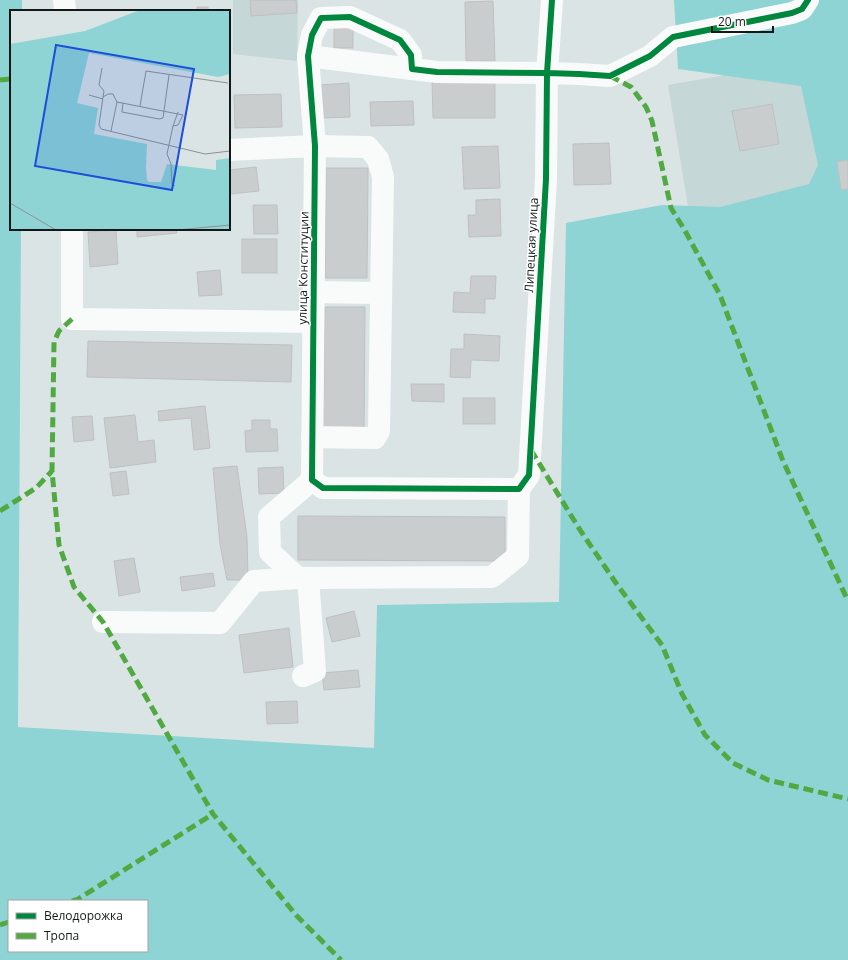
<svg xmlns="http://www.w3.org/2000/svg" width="848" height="960" viewBox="0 0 848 960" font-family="'Open Sans',sans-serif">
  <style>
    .built { fill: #c5d7d7 }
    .green { fill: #8ed4d5; fill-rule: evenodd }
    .building { fill: #cacdcd; stroke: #bfc0c1 }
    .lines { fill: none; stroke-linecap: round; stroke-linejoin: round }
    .minor { stroke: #f9fbfb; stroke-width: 22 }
    .quiet { stroke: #51a942; stroke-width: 5; stroke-dasharray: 10 5; stroke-linecap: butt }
    .cycleway-casing { stroke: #fff; stroke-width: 8 }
    .cycleway { stroke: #00873e; stroke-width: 6 }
    .labels { text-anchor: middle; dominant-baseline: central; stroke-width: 3; stroke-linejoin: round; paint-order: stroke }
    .street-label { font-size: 12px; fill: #131919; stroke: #fff }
    .inset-road { fill: none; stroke: #8a9393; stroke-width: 1 }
    .view { fill: #1d4ed8; fill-opacity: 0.15; stroke: #1d4ed8; stroke-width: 2 }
    .inset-edge { fill: none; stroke: #131919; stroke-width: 2 }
  </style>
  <rect width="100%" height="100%" fill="#dae4e4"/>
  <g class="built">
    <polygon points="233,0 298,0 297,61 233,54"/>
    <polygon points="841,55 848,204 692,231 668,85"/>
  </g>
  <path class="green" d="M0,0H22V11H11V229H21L18,727L374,748L377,605L559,602L566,223L662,205L720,207L809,184L818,165L801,86L678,69L674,0H848V960H0ZM9,901H147V951H9Z"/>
  <g class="building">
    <polygon points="250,0 296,0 297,13 251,16"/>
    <polygon points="493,1 495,61 466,61 465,2"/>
    <rect x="197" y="7" width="11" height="4"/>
    <rect x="334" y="25" width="19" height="23"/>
    <polygon points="432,80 495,80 495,118 433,118"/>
    <polygon points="349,83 350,117 321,118 320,85"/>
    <polygon points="281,94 282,127 235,128 234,95"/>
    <polygon points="413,101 414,125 371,126 370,102"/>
    <polygon points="772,104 779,144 740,151 732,111"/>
    <polygon points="609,143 611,184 574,185 573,144"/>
    <polygon points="498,146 500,188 464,189 462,147"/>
    <polygon points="848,160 848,189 841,190 837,162"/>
    <polygon points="256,167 259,191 230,194 229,170"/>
    <polygon points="326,168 368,168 367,278 325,278"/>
    <polygon points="500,199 501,236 469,237 468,215 476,215 476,200"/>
    <polygon points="253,205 277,205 278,234 254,234"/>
    <polygon points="137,229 176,229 177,233 137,237"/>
    <polygon points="116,230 118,264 90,267 88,232"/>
    <rect x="242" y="239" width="35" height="34"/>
    <polygon points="220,270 222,295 199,296 197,272"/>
    <polygon points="471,276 496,276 495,299 485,299 485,313 453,312 454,292 470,293"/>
    <polygon points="325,307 365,307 364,432 323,431"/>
    <polygon points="464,334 500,336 499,361 471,360 470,378 450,377 451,349 464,349"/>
    <polygon points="88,341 292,345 291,382 87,377"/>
    <polygon points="411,384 444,384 444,402 412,401"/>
    <rect x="463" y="398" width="32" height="26"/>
    <polygon points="205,406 210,448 194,450 191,418 159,421 158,411"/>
    <polygon points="135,415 138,442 154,440 156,462 110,468 104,418"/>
    <polygon points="92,416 94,440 74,442 72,417"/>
    <polygon points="252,420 270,420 270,429 277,429 278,451 246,452 245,431 252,430"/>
    <polygon points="237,466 247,537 248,580 227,580 220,544 213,468"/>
    <polygon points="283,467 284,493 259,494 258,468"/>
    <polygon points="126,471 129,494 113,496 110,473"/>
    <polygon points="298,516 505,517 505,561 298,560"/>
    <polygon points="134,558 140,592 119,596 114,561"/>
    <polygon points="213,573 215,586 182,591 180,577"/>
    <polygon points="354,611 360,636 332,642 326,618"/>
    <polygon points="289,628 293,667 244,673 239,635"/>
    <polygon points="358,670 360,687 324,690 322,673"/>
    <polygon points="297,701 298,723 267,724 266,702"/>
  </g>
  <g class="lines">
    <g class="minor">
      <polyline points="64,0 65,11"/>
      <polyline points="308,56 412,69"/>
      <polyline points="229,150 315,146 368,147 378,159 383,177 379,431 375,438 312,437"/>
      <polyline points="72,229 72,319 313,322"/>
      <polyline points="313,292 381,293"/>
      <polyline points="312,480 315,146 308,56 312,35 321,18 350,17 400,40 411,55 412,69 437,72 547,73 579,74 610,76 650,56 673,37 792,13 802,9 808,0"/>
      <polyline points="312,480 269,517 270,552 298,578 492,577 518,556 519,489"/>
      <polyline points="312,480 323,488 519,489"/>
      <polyline points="519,489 529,475 546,179 547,73 552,0"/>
      <polyline points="103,622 220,623 254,581 298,578"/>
      <polyline points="303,676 315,671 308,578"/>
    </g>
    <g class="quiet">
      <polyline points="610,76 631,87 646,107 652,121 671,208 684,229 720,295 783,461 848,601"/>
      <polyline points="0,80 11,79"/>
      <polyline points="72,319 59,331 54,342 52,471 59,545 74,587 103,622 213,814 296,915 341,960"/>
      <polyline points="531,450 580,530 618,586 662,645 682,694 705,735 733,763 768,780 848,799"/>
      <polyline points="0,511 36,488 52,471"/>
      <polyline points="72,901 78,899 213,814"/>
      <polyline points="0,925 9,922"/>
    </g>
    <defs>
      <polyline id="cycleway" points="552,0 547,73 546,179 529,475 519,489 323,488 312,480 315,146 308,56 312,35 321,18 350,17 400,40 411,55 412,69 437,72 547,73 579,74 610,76 650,56 673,37 792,13 802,9 808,0"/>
    </defs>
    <use href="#cycleway" class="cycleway-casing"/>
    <use href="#cycleway" class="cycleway"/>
  </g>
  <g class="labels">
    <g class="street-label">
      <text transform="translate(531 245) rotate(-87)">Липецкая улица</text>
      <text transform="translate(303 268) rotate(-89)">улица Конституции</text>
    </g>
  </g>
  <g transform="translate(10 10)">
    <rect width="220" height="220" fill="#dae4e4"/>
    <path d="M130,0H220V64L208,67L79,43L67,93L88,98L84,124L137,134L136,157L137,170L139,172H151L157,154L206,160V150L220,148V220H0V34L75,21Z" fill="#8ed4d5"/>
    <path class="inset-road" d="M92,58L89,75L94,81L93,87M79,85L93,89M107,92L103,84H98L93,87L89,115L91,119L195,144L220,141M107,92L173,105L168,115L163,116L157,144L161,154L162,174L165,176M113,93L112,102L149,109L153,108L159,65M130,96L136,61L218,73M163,116L168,102M101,121L107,92M0,193L46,220M166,220L220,215"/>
    <path class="view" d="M46,35L184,59L162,180L25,156Z"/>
    <rect width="220" height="220" class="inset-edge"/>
  </g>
  <rect x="8" y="900" width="140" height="52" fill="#ffffff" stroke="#a1a3a3"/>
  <rect x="16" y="913" width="20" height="6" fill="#00873e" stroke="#a1a3a3"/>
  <text x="44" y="920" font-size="12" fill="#131919">Велодорожка</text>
  <rect x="16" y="933" width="20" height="6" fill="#51a942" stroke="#a1a3a3"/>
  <text x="44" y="940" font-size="12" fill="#131919">Тропа</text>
  <path d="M712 26v6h61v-6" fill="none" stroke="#131919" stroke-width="2"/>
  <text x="718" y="26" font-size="12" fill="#131919" stroke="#ffffff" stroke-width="3" paint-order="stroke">20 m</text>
</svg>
